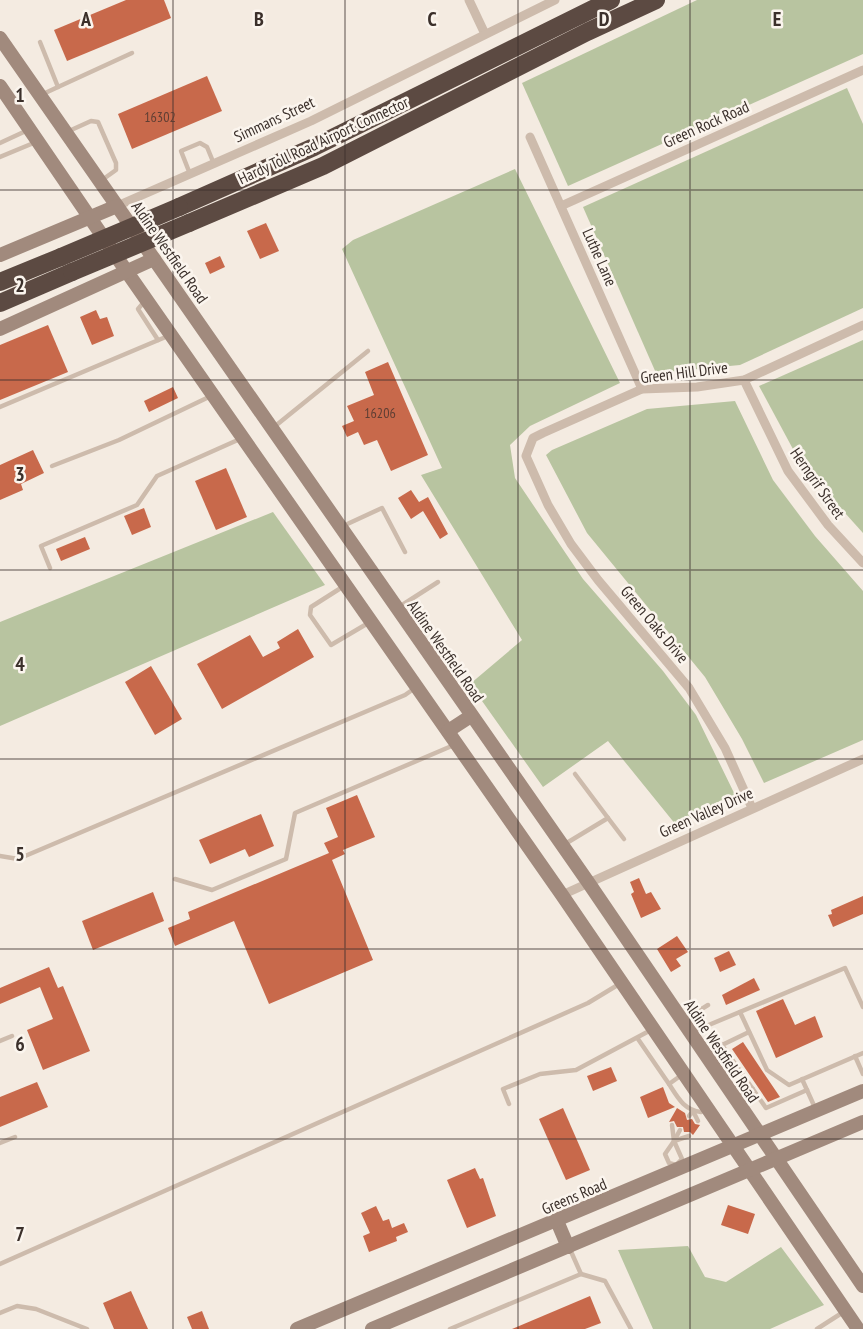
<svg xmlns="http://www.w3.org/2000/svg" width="863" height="1329" viewBox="0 0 863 1329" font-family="'PT Sans Narrow',sans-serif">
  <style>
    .green { fill: #b8c4a0 }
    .building { fill: #c8694b }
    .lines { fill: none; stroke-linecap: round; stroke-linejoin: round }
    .service { stroke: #cdbbac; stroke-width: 4.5 }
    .minor { stroke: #cdbbac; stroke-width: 9 }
    .secondary { stroke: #a18a7d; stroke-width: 14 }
    .motorway { stroke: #5c4a42; stroke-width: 18 }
    .motorway-bridge { stroke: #5c4a42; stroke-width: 18 }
    .grid { fill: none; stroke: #3b302b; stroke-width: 1.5; stroke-opacity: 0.55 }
    .labels { text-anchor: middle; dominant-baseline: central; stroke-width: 5; stroke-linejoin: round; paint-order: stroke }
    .number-label { font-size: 14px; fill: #5e3e33 }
    .street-label { font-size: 16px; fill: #3b302b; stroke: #fbf5ee }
    .grid-label { font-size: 20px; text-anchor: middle; font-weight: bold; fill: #3b302b; stroke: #fbf5ee; stroke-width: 5; stroke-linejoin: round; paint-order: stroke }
  </style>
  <rect width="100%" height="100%" fill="#f4ebe1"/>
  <g class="green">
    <polygon points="697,0 863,0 863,54 568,186 522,83"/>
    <polygon points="847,88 863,124 863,308 740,365 656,373 583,207"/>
    <polygon points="515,169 620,383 530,426 510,445 515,478 583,579 663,671 696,715 737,799 676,825 608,741 543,787 470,684 522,640 421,475 442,468 342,249 353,240"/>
    <polygon points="863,340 863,533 801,464 759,386"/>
    <polygon points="735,401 773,480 815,536 863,591 863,740 764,783 742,739 705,677 587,533 546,455 552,450 647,409"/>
    <polygon points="273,512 325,585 0,726 0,622"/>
    <polygon points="688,1246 705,1277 726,1282 781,1247 824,1305 770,1329 653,1329 618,1250"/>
  </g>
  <g class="building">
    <polygon points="126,0 164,0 171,18 67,61 54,30"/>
    <polygon points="207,76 222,111 132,149 118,114"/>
    <polygon points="266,223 279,251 260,259 247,231"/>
    <polygon points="220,256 225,267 210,274 205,263"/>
    <polygon points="96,310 100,319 107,317 114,336 92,345 80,317"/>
    <polygon points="48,325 68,372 0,400 0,345"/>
    <polygon points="388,362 428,455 391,471 377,440 364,445 358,432 347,437 342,426 354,421 347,406 374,395 365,372"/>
    <polygon points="173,387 178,398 149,412 144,401"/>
    <polygon points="33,450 44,473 21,484 23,490 0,500 0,465"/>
    <polygon points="226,468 247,517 216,530 195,481"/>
    <polygon points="411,490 419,502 428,497 448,534 440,539 423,511 411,519 398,498"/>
    <polygon points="144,508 151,527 132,535 124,516"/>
    <polygon points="85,537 90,549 61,561 56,549"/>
    <polygon points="298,629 314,657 222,709 197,664 250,635 263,657 280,648 277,642"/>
    <polygon points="151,666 182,719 155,735 125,682"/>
    <polygon points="357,795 375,837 343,850 345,854 332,860 373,960 269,1004 234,921 175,946 168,928 190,919 188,912 329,853 324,843 338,837 326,808"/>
    <polygon points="261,814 274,846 249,857 245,849 210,864 199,840"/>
    <polygon points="639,878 646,894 651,892 661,909 641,918 631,894 634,892 630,882"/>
    <polygon points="153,892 164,921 93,950 82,921"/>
    <polygon points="863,896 863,914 833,927 828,915 832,914 831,910"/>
    <polygon points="677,936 688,952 676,959 681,966 671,972 657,949"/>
    <polygon points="729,951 736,965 720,972 714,958"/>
    <polygon points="49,967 58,988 63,986 90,1051 43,1070 27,1030 53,1019 40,987 0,1004 0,988"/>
    <polygon points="754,978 760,990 726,1005 722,995"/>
    <polygon points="783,999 795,1025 815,1016 823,1037 776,1058 756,1011"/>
    <polygon points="743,1042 763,1072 780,1097 768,1102 732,1049"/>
    <polygon points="611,1067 617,1081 593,1091 587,1076"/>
    <polygon points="37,1082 48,1107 0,1127 0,1097"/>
    <polygon points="663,1087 669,1103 675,1107 648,1118 640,1097"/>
    <polygon points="563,1108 590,1170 566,1180 539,1119"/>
    <polygon points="677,1108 685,1113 687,1120 692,1119 695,1124 700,1125 693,1135 690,1132 684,1132 683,1127 677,1127 674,1121 669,1122"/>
    <polygon points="475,1168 480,1179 483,1178 496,1216 467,1228 447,1180"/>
    <polygon points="728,1205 755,1214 748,1234 721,1225"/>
    <polygon points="376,1206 383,1221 389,1219 392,1228 404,1223 408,1232 396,1237 397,1241 369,1252 363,1236 370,1233 361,1213"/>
    <polygon points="131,1291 148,1329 114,1329 103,1303"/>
    <polygon points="590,1296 601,1323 585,1329 512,1329"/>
    <polygon points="202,1311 209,1329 192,1329 187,1317"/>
  </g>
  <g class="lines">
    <g class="service">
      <polyline points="40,42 58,87 43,94"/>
      <polyline points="58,87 132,53"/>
      <polyline points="69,131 91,121 98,122 116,163 116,170 102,180"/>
      <polyline points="0,143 28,130"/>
      <polyline points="0,157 36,142"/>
      <polyline points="190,174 181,151 200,143 207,147 214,164"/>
      <polyline points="144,302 138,309 158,340"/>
      <polyline points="0,407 168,336"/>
      <polyline points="274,427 368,351"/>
      <polyline points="52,466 119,440 211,396"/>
      <polyline points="343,526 382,508 405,552"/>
      <polyline points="50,568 41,546 137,505 157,476 240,439"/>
      <polyline points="344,586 311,607 310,615 331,645 370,622"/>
      <polyline points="399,607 438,582"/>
      <polyline points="608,818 624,839"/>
      <polyline points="565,844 608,818 575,774"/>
      <polyline points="0,856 18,859 405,695 415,688"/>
      <polyline points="175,879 212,890 286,859 295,813 454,745"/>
      <polyline points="740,1012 767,1070 789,1085 863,1053"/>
      <polyline points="684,1020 708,1005"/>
      <polyline points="692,1032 845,968 863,1007"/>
      <polyline points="638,1039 669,1084 683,1074"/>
      <polyline points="0,1041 12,1036"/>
      <polyline points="722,1045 766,1108 807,1090"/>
      <polyline points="708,1055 722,1045 749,1032"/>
      <polyline points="855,1056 863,1074"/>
      <polyline points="802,1079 816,1110"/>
      <path d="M669,1084C678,1098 684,1110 701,1112L707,1109"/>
      <polyline points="737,1098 753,1089"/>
      <polyline points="509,1104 503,1089 540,1074 576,1070 651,1030"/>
      <polyline points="689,1116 693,1111 698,1121"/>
      <polyline points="672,1125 674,1141 682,1159 678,1163"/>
      <polyline points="680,1130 674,1141 689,1136"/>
      <polyline points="674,1141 665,1154 669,1163 676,1165"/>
      <polyline points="0,1143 15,1137"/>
      <polyline points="0,1264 588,1003 621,983"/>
      <polyline points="581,1274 605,1281 631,1329"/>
      <polyline points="0,1313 17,1306 36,1309 87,1329"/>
      <polyline points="450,1329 581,1274 569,1247"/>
      <polyline points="817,1329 845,1311"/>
    </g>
    <g class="minor">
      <polyline points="469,0 485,34"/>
      <polyline points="530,137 642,389"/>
      <polyline points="117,206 311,121 555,0"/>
      <polyline points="561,206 863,70"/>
      <polyline points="744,380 788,471 828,525 863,563"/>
      <polyline points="752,808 725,748 689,688 598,580 571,544 548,505 526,456 533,438 543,433 642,389 697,387 744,380 863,325"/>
      <polyline points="562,895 863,759"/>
    </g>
    <g class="secondary">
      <polyline points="0,38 588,882 863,1286"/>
      <polyline points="0,86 127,272 562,895 858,1329"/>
      <polyline points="0,255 117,206"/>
      <polyline points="0,329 154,259"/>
      <polyline points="448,731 471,716"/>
      <polyline points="557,1221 568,1247"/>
      <polyline points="297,1329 863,1091"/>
      <polyline points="372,1329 863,1122"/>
    </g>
    <g class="motorway">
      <polyline points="179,207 314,147 611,0"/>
      <polyline points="189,223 323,166 587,32 656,0"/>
      <polyline points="0,282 61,257"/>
      <polyline points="0,303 72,272"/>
    </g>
    <g class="motorway-bridge">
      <polyline points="61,257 179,207"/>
      <polyline points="72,272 189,223"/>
    </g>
  </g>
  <path class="grid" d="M173,0V1329M345,0V1329M518,0V1329M690,0V1329M0,190H863M0,380H863M0,570H863M0,759H863M0,949H863M0,1139H863"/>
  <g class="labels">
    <g class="number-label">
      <text x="160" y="117">16302</text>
      <text x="380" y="413">16206</text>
    </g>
    <g class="street-label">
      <text transform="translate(274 119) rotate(-25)">Simmans Street</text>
      <text transform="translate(706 124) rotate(-24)">Green Rock Road</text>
      <text transform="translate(323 140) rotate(-25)">Hardy Toll Road Airport Connector</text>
      <text transform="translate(170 252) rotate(55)">Aldine Westfield Road</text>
      <text transform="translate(600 257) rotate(66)">Luthe Lane</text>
      <text transform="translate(684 372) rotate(-7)">Green Hill Drive</text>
      <text transform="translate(818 483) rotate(55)">Herngrif Street</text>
      <text transform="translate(655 624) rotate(50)">Green Oaks Drive</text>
      <text transform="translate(446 651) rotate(55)">Aldine Westfield Road</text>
      <text transform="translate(706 812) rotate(-24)">Green Valley Drive</text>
      <text transform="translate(722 1051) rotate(56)">Aldine Westfield Road</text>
      <text transform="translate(574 1196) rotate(-23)">Greens Road</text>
    </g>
  </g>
  <g class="grid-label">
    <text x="86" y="26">A</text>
    <text x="259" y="26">B</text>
    <text x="432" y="26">C</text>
    <text x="604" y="26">D</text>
    <text x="777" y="26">E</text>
    <text x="20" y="102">1</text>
    <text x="20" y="292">2</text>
    <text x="20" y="481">3</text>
    <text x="20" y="671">4</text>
    <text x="20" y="861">5</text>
    <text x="20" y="1051">6</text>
    <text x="20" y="1241">7</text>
  </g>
</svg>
